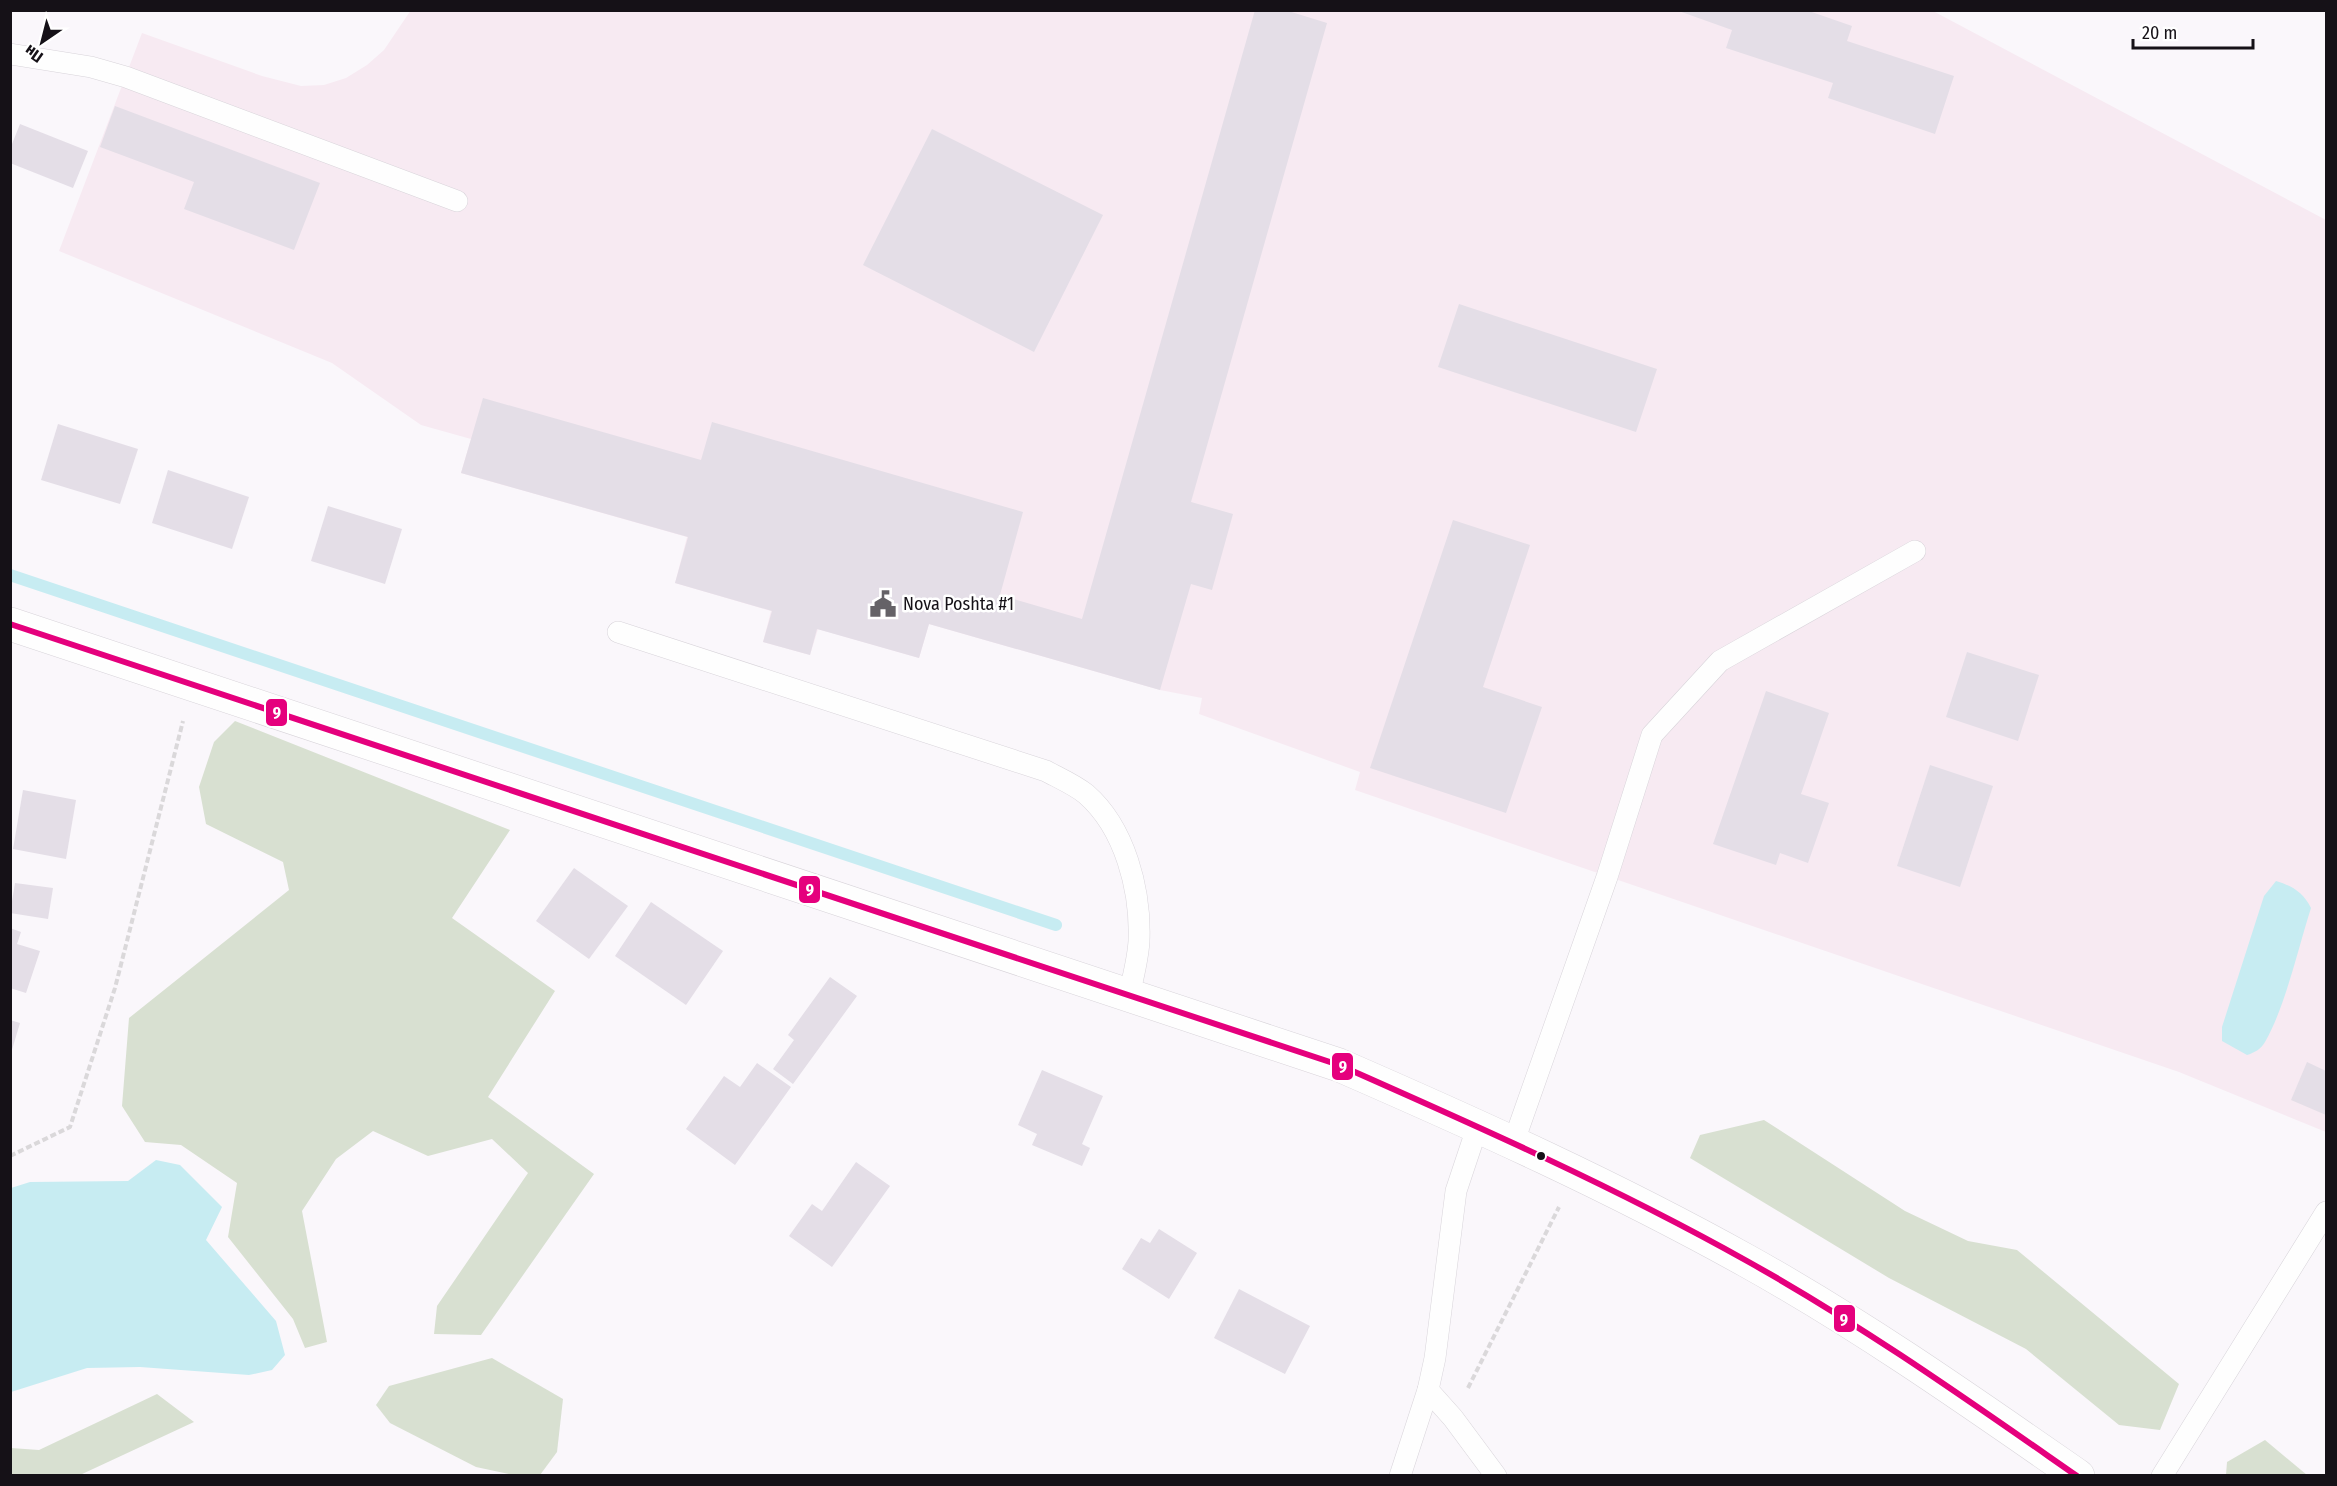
<svg xmlns="http://www.w3.org/2000/svg" width="2337" height="1486" viewBox="0 0 2337 1486" font-family="'Fira Sans Condensed',sans-serif">
  <style>
    .industrial { fill: #f7eaf2 }
    .green { fill: #d8e0d1 }
    .water { fill: #c7ecf2 }
    .lines { fill: none; stroke-linecap: round; stroke-linejoin: round }
    .stream { stroke: #c7ecf2; stroke-width: 12 }
    .building { fill: #e4dee7 }
    .service-casing { stroke: #d8d4da; stroke-width: 22 }
    .tertiary-casing { stroke: #d8d4da; stroke-width: 34 }
    .path { stroke: #dad8da; stroke-width: 4; stroke-dasharray: 6 3; stroke-linecap: butt }
    .service { stroke: #fefefe; stroke-width: 21 }
    .tertiary { stroke: #fefefe; stroke-width: 33 }
    .bus-1-casing { stroke: #fff; stroke-width: 10 }
    .bus-1 { stroke: #e5007d; stroke-width: 6 }
    .bus-dot { fill: #151117; stroke: #fff; stroke-width: 2 }
    .labels { text-anchor: middle; dominant-baseline: central; stroke-width: 5; stroke-linejoin: round; paint-order: stroke }
    .poi-label { font-size: 18px; fill: #151117; stroke: #fff; text-anchor: start }
    .line-badge { stroke: #fff; stroke-width: 2 }
    .badge-label { font-size: 16px; text-anchor: middle; font-weight: bold; fill: #fff }
  </style>
  <rect width="100%" height="100%" fill="#faf7fb"/>
  <polygon class="industrial" points="411,10 1933,11 2326,220 2326,1132 2179,1072 1355,790 1360,772 1199,714 1202,698 1160,690 929,624 919,658 818,629 810,655 763,642 771,611 675,583 687,537 461,473 471,439 421,425 332,363 59,251 142,33 262,76 301,86 324,85 346,78 367,65 384,50"/>
  <g class="green">
    <polygon points="235,721 510,830 452,918 555,991 488,1097 594,1174 481,1335 434,1334 437,1306 528,1173 492,1139 428,1156 373,1131 336,1159 302,1211 327,1342 305,1348 293,1319 228,1237 237,1183 181,1145 145,1142 122,1106 129,1018 289,890 283,862 206,824 199,787 214,742"/>
    <polygon points="1764,1120 1905,1211 1968,1241 2017,1250 2179,1384 2160,1430 2119,1425 2026,1349 1889,1278 1690,1158 1700,1135"/>
    <polygon points="492,1358 563,1399 557,1452 540,1475 513,1475 476,1467 390,1423 376,1405 389,1386"/>
    <polygon points="157,1394 194,1422 80,1475 11,1475 11,1448 39,1450"/>
    <polygon points="2265,1440 2307,1475 2226,1475 2227,1462"/>
  </g>
  <g class="water">
    <path d="M2276,881C2292,886 2303,892 2311,908C2298,948 2286,1005 2265,1042C2261,1049 2254,1053 2247,1055L2222,1041V1027L2264,896Z"/>
    <polygon points="156,1160 180,1165 222,1207 206,1240 276,1321 285,1355 272,1370 249,1375 140,1367 87,1368 11,1392 11,1188 30,1182 128,1181"/>
  </g>
  <g class="lines">
    <polyline class="stream" points="10,575 1056,925"/>
  </g>
  <g class="building">
    <polygon points="1255,10 1285,10 1327,23 1191,502 1233,514 1212,590 1191,584 1160,690 929,624 919,658 817,629 810,655 763,642 772,611 675,583 688,537 461,473 483,398 701,460 712,422 1023,512 1000,595 1082,619"/>
    <polygon points="1676,10 1806,10 1852,26 1847,41 1954,76 1935,134 1828,98 1833,83 1726,48 1732,30"/>
    <polygon points="115,106 320,183 294,250 184,209 194,182 100,147"/>
    <polygon points="20,124 88,151 73,188 10,163 10,149"/>
    <polygon points="932,129 1103,215 1034,352 863,265"/>
    <polygon points="1459,304 1657,369 1636,432 1438,367"/>
    <polygon points="58,424 138,449 120,504 41,480"/>
    <polygon points="168,470 249,497 232,549 152,523"/>
    <polygon points="328,506 402,529 385,584 311,561"/>
    <polygon points="1453,520 1530,545 1483,687 1542,707 1506,813 1370,768"/>
    <polygon points="1967,652 2039,675 2018,741 1946,717"/>
    <polygon points="1766,691 1829,713 1801,794 1829,803 1808,863 1780,853 1776,865 1713,844"/>
    <polygon points="1930,765 1993,786 1960,887 1897,866"/>
    <polygon points="23,790 76,800 66,859 13,849"/>
    <polygon points="574,868 628,906 589,959 536,921"/>
    <polygon points="15,883 53,888 48,919 10,913"/>
    <polygon points="651,902 723,951 686,1005 615,956"/>
    <polygon points="10,928 21,932 17,944 40,951 26,993 10,988"/>
    <polygon points="830,977 857,996 793,1084 773,1069 794,1040 788,1035"/>
    <polygon points="10,1020 20,1023 11,1053 10,1053"/>
    <polygon points="2307,1062 2326,1071 2326,1115 2291,1100"/>
    <polygon points="757,1063 791,1087 735,1165 686,1129 724,1076 740,1087"/>
    <polygon points="1042,1070 1103,1096 1082,1144 1090,1148 1082,1166 1032,1145 1037,1134 1018,1125"/>
    <polygon points="856,1162 890,1186 832,1267 789,1236 812,1204 822,1211"/>
    <polygon points="1159,1229 1197,1253 1169,1299 1122,1269 1141,1238 1150,1243"/>
    <polygon points="1239,1289 1310,1326 1285,1374 1214,1338"/>
  </g>
  <g class="lines">
    <defs>
      <g id="service">
        <polyline points="10,54 91,67 126,77 457,201"/>
        <path d="M618,632L1046,771C1059,778 1075,785 1086,794C1125,828 1141,890 1139,941C1138,959 1133,978 1129,995"/>
        <polyline points="1514,1141 1607,877 1652,735 1720,661 1915,551"/>
        <polyline points="1428,1390 1453,1418 1496,1476"/>
        <polyline points="1400,1476 1428,1390 1435,1358 1456,1191 1478,1125"/>
        <polyline points="2162,1476 2326,1212"/>
      </g>
      <path id="tertiary" d="M10,624L1339,1065C1479,1126 1614,1187 1747,1261C1862,1325 1970,1401 2078,1476"/>
    </defs>
    <use href="#service" class="service-casing"/>
    <use href="#tertiary" class="tertiary-casing"/>
    <g class="path">
      <polyline points="10,1156 70,1127 115,988 183,721"/>
      <polyline points="1468,1388 1559,1207"/>
    </g>
    <use href="#service" class="service"/>
    <use href="#tertiary" class="tertiary"/>
    <defs>
      <path id="bus-1" d="M10,624L1339,1065C1477,1126 1615,1187 1747,1261C1862,1325 1969,1401 2077,1476"/>
    </defs>
    <use href="#bus-1" class="bus-1-casing"/>
    <use href="#bus-1" class="bus-1"/>
  </g>
  <defs>
    <symbol id="civic-bare" viewBox="-9 -9 18 18"><path d="M-.6-6.5H3V-4.5H.6V-3L4-1V1h2V6H-6V1h2V-1L-.6-3ZM-1.2 2.5V6h2.4V2.5Z" fill="#656267" stroke="#fff" stroke-width="2.5" paint-order="stroke"/></symbol>
  </defs>
  <g fill-rule="evenodd">
    <use href="#civic-bare" x="864" y="585" width="38" height="38"/>
  </g>
  <circle class="bus-dot" cx="1541" cy="1156" r="5"/>
  <g class="labels">
    <g class="poi-label">
      <text x="903" y="604">Nova Poshta #1</text>
    </g>
  </g>
  <g class="line-badge">
    <rect x="265" y="698" width="23" height="29" rx="6" fill="#e5007d"/>
    <rect x="798" y="875" width="23" height="29" rx="6" fill="#e5007d"/>
    <rect x="1331" y="1052" width="23" height="29" rx="6" fill="#e5007d"/>
    <rect x="1833" y="1304" width="23" height="29" rx="6" fill="#e5007d"/>
  </g>
  <g class="badge-label">
    <text x="277" y="718">9</text>
    <text x="810" y="895">9</text>
    <text x="1343" y="1072">9</text>
    <text x="1844" y="1325">9</text>
  </g>
  <rect width="2337" height="1486" fill="none" stroke="#151117" stroke-width="24"/>
  <g transform="translate(42 42) rotate(215)" stroke="#ffffff" stroke-width="4.5" paint-order="stroke">
  <path d="M0-4.5L10 22L0 15L-10 22Z" fill="#151117"/>
  <text y="-9" font-size="16" font-weight="bold" text-anchor="middle" fill="#151117">Пн</text>
  </g>
  <path d="M2133 39v9h120v-9" fill="none" stroke="#151117" stroke-width="3"/>
  <text x="2142" y="39" font-size="18" fill="#151117" stroke="#ffffff" stroke-width="4.5" paint-order="stroke">20 m</text>
</svg>
